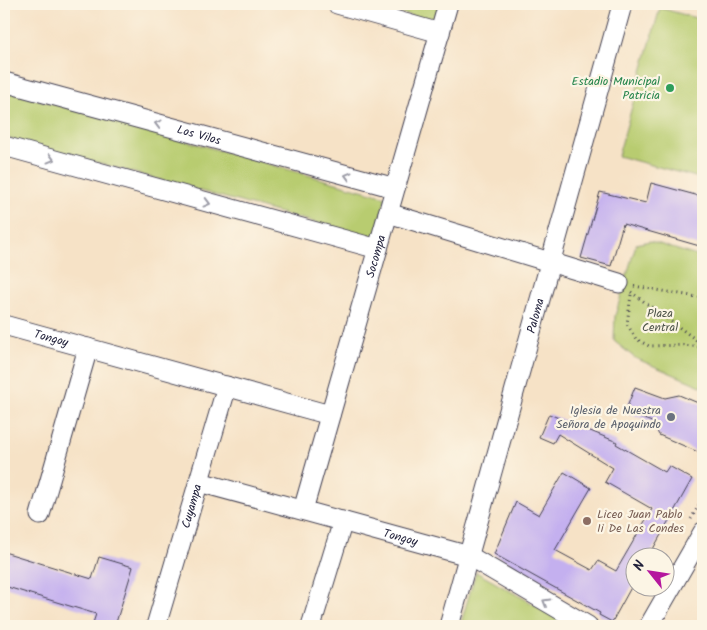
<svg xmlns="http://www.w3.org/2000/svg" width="707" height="630" viewBox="0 0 707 630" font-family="Kalam,sans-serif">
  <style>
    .green { fill: #b8cc70; stroke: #6d7756 }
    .building { fill: #c4b0ef }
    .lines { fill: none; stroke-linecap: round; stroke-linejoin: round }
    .minor-casing { stroke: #423f50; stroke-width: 21 }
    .path { stroke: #423f50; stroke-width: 3; stroke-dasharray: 1 4; stroke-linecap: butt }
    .minor { stroke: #fff; stroke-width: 19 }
    .oneway { stroke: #9c9ca7 }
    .leisure-dot { fill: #2e9e5b; stroke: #fcf5e5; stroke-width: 2 }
    .worship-dot { fill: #6b7280; stroke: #fcf5e5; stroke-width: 2 }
    .education-dot { fill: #8d6e63; stroke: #fcf5e5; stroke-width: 2 }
    .labels { text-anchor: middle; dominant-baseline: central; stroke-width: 4.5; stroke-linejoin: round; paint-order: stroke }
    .leisure-label { font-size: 12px; fill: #27864d; stroke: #fcf5e5; text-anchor: end }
    .street-label { font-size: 12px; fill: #22223b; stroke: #fcf5e5 }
    .park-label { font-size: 12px; fill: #4f554b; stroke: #fcf5e5 }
    .worship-label { font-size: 12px; fill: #5b616d; stroke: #fcf5e5; text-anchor: end }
    .education-label { font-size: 12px; fill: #785e54; stroke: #fcf5e5; text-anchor: start }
  </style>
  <rect width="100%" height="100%" fill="#fcf5e5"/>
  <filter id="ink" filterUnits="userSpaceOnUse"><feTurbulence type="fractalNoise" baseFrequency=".02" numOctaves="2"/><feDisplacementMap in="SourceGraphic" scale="10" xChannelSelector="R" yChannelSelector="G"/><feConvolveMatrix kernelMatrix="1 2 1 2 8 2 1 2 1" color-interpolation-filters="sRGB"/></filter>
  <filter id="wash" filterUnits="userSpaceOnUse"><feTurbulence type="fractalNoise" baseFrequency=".0096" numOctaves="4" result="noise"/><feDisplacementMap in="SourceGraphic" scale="20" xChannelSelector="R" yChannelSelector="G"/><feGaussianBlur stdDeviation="1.12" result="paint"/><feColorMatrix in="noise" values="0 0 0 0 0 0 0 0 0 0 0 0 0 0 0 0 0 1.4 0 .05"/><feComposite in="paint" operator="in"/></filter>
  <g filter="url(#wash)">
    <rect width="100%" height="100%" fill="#f6e2c6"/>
    <g class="green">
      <polygon points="400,4 440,4 435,23 398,12"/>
      <polygon points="660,8 703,20 703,179 618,156"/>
      <polygon points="4,90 386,197 375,239 4,137"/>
      <polygon points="650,241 703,258 703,387 635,358 614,341 615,316 636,244"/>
      <polygon points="476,572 573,626 460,626"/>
    </g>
    <g id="blocks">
      <g class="building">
        <polygon points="651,183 703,197 703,247 623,224 611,266 581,258 600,192 646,203"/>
        <polygon points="635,387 665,398 679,395 703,405 703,439 698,452 659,435 652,422 625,412"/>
        <polygon points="549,414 617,442 616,444 665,472 669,466 692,479 648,558 634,558 634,582 612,622 599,615 600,613 494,554 516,502 539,515 564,472 591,488 555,550 592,570 598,561 616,571 652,509 605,482 613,468 558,434 553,443 539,437"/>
        <polygon points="4,552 92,579 99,557 133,567 115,626 92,626 96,614 4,586"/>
      </g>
    </g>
  </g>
  <g filter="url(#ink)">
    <use href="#blocks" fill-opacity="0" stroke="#423f50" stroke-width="1"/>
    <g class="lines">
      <defs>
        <g id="minor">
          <polyline points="337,4 440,33"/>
          <path id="s1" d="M4,82L395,188"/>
          <polyline points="4,146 378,249"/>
          <polyline points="388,213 619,283"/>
          <path id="s2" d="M4,325L330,415"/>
          <path id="s3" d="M199,482L469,556L588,626"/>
          <path id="s4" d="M303,510L448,4"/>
          <polyline points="40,515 88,348"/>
          <path id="s5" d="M156,626L227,386"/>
          <polyline points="311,626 343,521"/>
          <path id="s6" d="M449,626L622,5"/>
          <polyline points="649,626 703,532"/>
        </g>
      </defs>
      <use href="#minor" class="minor-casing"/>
      <g class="path">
        <polyline points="634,286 703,298"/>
        <polyline points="631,292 703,345"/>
        <polyline points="631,295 627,324 636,339 649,346 683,345 703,347"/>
        <polyline points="691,519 703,498"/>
      </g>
      <use href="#minor" class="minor"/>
    </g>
    <defs><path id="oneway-chevron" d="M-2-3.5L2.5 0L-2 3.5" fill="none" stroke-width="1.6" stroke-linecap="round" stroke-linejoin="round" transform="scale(1.25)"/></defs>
    <g class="oneway">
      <use href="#oneway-chevron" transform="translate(158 124) rotate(-165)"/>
      <use href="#oneway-chevron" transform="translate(51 159) rotate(15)"/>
      <use href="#oneway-chevron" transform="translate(348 176) rotate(-165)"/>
      <use href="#oneway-chevron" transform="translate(207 203) rotate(15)"/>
      <use href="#oneway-chevron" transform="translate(546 602) rotate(-150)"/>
    </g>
  </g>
  <circle class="leisure-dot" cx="670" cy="88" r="5"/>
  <circle class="worship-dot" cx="671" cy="417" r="5"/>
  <circle class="education-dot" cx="587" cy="521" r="5"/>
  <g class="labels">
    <g class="leisure-label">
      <text x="660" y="81">Estadio Municipal<tspan x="660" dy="14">Patricia</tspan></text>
    </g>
    <g class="street-label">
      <text stroke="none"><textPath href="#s1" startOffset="202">Los Vilos</textPath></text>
      <text stroke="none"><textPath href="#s4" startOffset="264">Socompa</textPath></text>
      <text stroke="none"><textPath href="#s6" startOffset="322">Paloma</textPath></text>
      <text stroke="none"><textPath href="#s2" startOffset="49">Tongoy</textPath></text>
      <text stroke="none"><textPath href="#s5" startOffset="125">Cuyampa</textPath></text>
      <text stroke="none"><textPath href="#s3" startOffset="209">Tongoy</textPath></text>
    </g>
    <g class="park-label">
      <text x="660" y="313">Plaza<tspan x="660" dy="14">Central</tspan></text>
    </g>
    <g class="worship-label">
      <text x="661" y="410">Iglesia de Nuestra<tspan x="661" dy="14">Señora de Apoquindo</tspan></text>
    </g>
    <g class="education-label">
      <text x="597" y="514">Liceo Juan Pablo<tspan x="597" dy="14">Ii De Las Condes</tspan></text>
    </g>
  </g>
  <rect width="707" height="630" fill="none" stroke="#fcf5e5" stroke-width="20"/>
  <g transform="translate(650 572) rotate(300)"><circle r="24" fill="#fcf5e5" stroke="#a5a1a1"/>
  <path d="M0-4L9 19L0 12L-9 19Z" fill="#b5179e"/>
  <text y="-8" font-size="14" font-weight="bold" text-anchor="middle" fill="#22223b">N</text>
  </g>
</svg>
